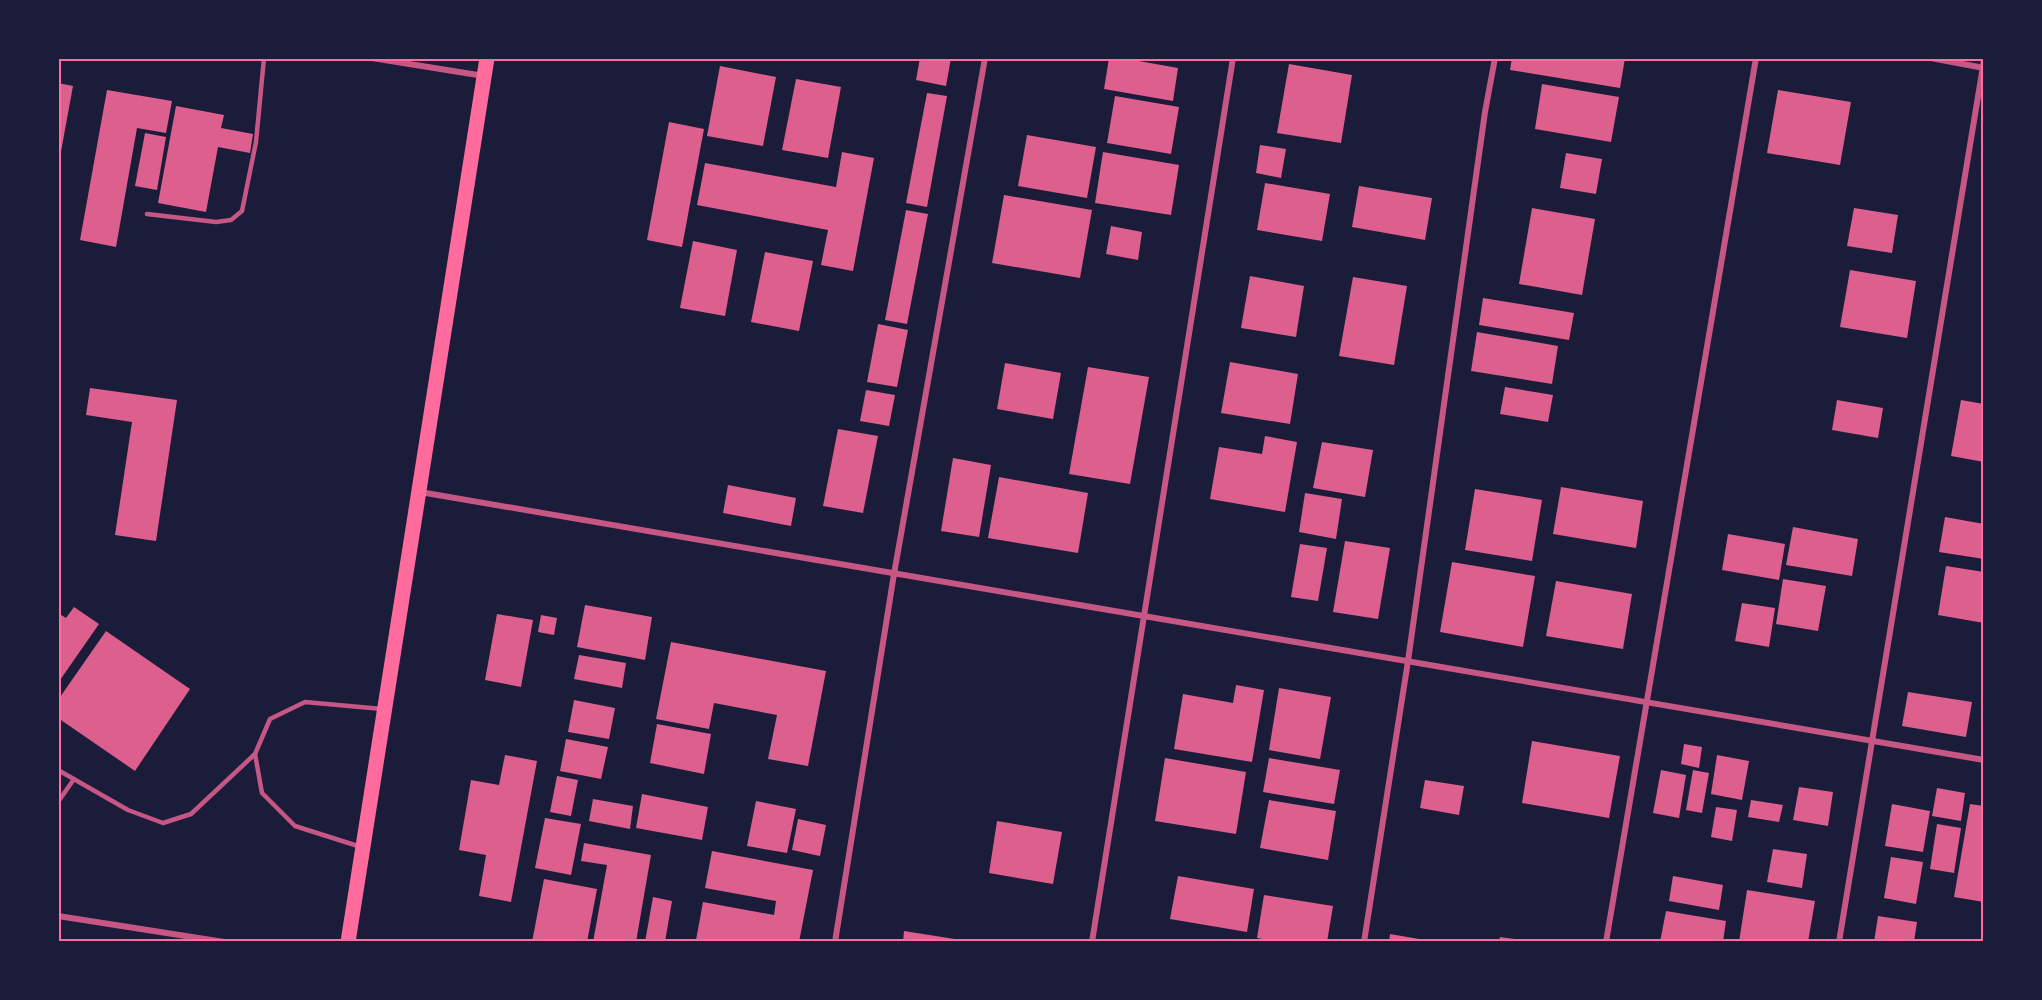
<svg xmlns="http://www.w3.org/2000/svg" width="2042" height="1000" viewBox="0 0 2042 1000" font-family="'Fira Sans Condensed',sans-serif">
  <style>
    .building { fill: #dd5f8e }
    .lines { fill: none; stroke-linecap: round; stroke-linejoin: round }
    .service { stroke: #c65784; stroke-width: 4.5 }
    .minor { stroke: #c65784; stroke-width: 6 }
    .primary { stroke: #ff6b9d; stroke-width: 15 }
    .neatline { fill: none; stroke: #ff6b9d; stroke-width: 2 }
  </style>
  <rect width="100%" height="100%" fill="#1b1b3a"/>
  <g class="building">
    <polygon points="920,58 951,58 946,86 916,80"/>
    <polygon points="1109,58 1122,58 1178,68 1173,101 1104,89"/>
    <polygon points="1512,58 1625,58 1620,88 1510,70"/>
    <polygon points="1289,64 1352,75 1341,143 1277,133"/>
    <polygon points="720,66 776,77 763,146 707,136"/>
    <polygon points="796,79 841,87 828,158 782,150"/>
    <polygon points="58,83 73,86 60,157 58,157"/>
    <polygon points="1542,84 1619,97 1611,142 1535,129"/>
    <polygon points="107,90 172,101 166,133 137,128 116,247 80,240"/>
    <polygon points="1778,90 1851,102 1840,165 1767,153"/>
    <polygon points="927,93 947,96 927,207 906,203"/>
    <polygon points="1115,96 1179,107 1171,154 1107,143"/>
    <polygon points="176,106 224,115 221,128 253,134 250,153 218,147 206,212 158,203"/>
    <polygon points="669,122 704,129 682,247 647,240"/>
    <polygon points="145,133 166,137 157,190 135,186"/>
    <polygon points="1027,135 1096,147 1087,198 1018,186"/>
    <polygon points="1260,145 1286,149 1281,178 1256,173"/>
    <polygon points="842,152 874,158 853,271 821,265 828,230 697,205 705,163 836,187"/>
    <polygon points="1103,152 1179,165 1171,215 1095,203"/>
    <polygon points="1566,153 1602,159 1596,194 1560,188"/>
    <polygon points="1265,183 1330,194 1322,241 1257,230"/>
    <polygon points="1359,186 1432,198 1425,240 1352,227"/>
    <polygon points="1004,195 1092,210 1080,278 992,263"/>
    <polygon points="1532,208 1595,219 1582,295 1519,284"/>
    <polygon points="1854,208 1898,215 1892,253 1847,246"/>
    <polygon points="906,210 928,214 907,324 885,320"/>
    <polygon points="1111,226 1142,232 1138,260 1106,254"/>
    <polygon points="693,241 737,250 725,316 680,308"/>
    <polygon points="765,252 813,261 799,331 751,322"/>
    <polygon points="1850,270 1916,281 1907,338 1840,327"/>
    <polygon points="1250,276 1304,286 1296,337 1241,328"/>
    <polygon points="1353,277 1407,286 1394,365 1339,356"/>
    <polygon points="1483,298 1574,313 1569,340 1479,325"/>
    <polygon points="878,324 908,330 897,387 867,382"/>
    <polygon points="1477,332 1558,346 1552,384 1471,371"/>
    <polygon points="1230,362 1298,374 1290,424 1221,413"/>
    <polygon points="1005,363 1061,373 1053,419 997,409"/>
    <polygon points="1088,367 1149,377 1130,484 1069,474"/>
    <polygon points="1505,387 1553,395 1548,422 1500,414"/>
    <polygon points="90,388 177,400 156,541 115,535 132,422 86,415"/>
    <polygon points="866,390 895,395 889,426 860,421"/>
    <polygon points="1837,400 1883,408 1878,438 1832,430"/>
    <polygon points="1961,400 1984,404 1984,462 1951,456"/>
    <polygon points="838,429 878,436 863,513 823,506"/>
    <polygon points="1265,436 1297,442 1285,512 1210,499 1219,447 1262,454"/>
    <polygon points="1322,442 1373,450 1365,497 1313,488"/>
    <polygon points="953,458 991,465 979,537 941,531"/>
    <polygon points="999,477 1088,493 1078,553 988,538"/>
    <polygon points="728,485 796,498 791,526 723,513"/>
    <polygon points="1561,487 1643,501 1636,548 1553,534"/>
    <polygon points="1475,489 1542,500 1532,561 1465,550"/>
    <polygon points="1305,493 1342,499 1336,539 1299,532"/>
    <polygon points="1945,517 1984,524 1984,559 1939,552"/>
    <polygon points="1793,527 1858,539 1852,576 1786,565"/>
    <polygon points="1728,534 1785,544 1779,580 1722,570"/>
    <polygon points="1345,541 1390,548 1378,619 1333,612"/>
    <polygon points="1300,544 1327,548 1318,601 1291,597"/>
    <polygon points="1452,562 1535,576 1523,647 1440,632"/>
    <polygon points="1946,566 1984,572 1984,623 1938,615"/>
    <polygon points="1783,579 1826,586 1818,631 1776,624"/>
    <polygon points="1556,581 1632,594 1623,649 1546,636"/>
    <polygon points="1742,603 1775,608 1769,647 1735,641"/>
    <polygon points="585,605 652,617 645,660 577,647"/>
    <polygon points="74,607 99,624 58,683 58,613 66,618"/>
    <polygon points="497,614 533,620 521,687 485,680"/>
    <polygon points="541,615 557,618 554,635 538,632"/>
    <polygon points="106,631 190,689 135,771 58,718 58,700"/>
    <polygon points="671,642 826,671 808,766 768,759 777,715 714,703 709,729 656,719"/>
    <polygon points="579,655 626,663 622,688 574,679"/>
    <polygon points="1236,685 1264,690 1252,762 1174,749 1183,694 1233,703"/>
    <polygon points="1279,688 1331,697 1320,759 1269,750"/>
    <polygon points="1908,692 1972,702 1966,737 1902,726"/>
    <polygon points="574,700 615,708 609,739 568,732"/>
    <polygon points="657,724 711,734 704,774 650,763"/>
    <polygon points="566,739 608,747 601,779 560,771"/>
    <polygon points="1532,741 1620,756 1609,818 1522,803"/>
    <polygon points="1684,744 1702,747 1699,768 1681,764"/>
    <polygon points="505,755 537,761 511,902 479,896 486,855 459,850 471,780 499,785"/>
    <polygon points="1717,755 1749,761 1742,800 1711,794"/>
    <polygon points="1165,758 1246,772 1236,834 1155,821"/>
    <polygon points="1269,758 1340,770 1334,804 1263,792"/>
    <polygon points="1661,770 1686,775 1679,818 1653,813"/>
    <polygon points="1693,770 1709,773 1702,813 1686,810"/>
    <polygon points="557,776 578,780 571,816 550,812"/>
    <polygon points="1425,780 1464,786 1459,815 1420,808"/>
    <polygon points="1799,787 1833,792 1828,826 1793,820"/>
    <polygon points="1937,788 1965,793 1961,821 1932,816"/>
    <polygon points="642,794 708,807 702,840 636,828"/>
    <polygon points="593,799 633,806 630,829 589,821"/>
    <polygon points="1269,800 1336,811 1328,860 1260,848"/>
    <polygon points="1751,800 1783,805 1779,822 1748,817"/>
    <polygon points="756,801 796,809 787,853 747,846"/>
    <polygon points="1892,804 1930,811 1923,852 1885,846"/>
    <polygon points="1970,804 1984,806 1984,902 1954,897"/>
    <polygon points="1716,807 1737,810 1732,841 1711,837"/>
    <polygon points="545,818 581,824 571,875 535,868"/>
    <polygon points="798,819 826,825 820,856 792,850"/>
    <polygon points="997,821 1062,832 1053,884 989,873"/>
    <polygon points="1937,824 1961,828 1954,873 1930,869"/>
    <polygon points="584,843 651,855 636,942 593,942 607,865 581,861"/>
    <polygon points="1773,849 1807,854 1802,888 1767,882"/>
    <polygon points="712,851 813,870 799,942 706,942 696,940 703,902 774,915 776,901 705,888"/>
    <polygon points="1891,857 1923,862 1916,904 1884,898"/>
    <polygon points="1178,876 1254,889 1247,932 1170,919"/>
    <polygon points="1673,876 1723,885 1719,910 1669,901"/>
    <polygon points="544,879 597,889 587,942 532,942"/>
    <polygon points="1747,890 1815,901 1808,942 1739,942"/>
    <polygon points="1264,895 1333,906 1327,942 1278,942 1257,938"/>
    <polygon points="653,897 672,901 665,942 645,942"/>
    <polygon points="1666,911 1726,921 1723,942 1660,942"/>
    <polygon points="1878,916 1917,922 1914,942 1874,942"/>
    <polygon points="904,931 961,940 961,942 903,942"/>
    <polygon points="1390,934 1425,940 1425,942 1389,942"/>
    <polygon points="1500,937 1522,940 1522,942 1499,942"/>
  </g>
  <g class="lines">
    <g class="service">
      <polyline points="147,214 216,222 231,220 242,211 256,142 264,58"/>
      <polyline points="58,770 128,810 163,823 191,814 255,754"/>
      <polyline points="58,802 74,779"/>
      <polyline points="361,847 295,826 262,793 255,754 270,719 305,702 382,709"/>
    </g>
    <g class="minor">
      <polyline points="372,58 484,76"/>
      <polyline points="1931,58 1984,68"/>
      <polyline points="420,492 1984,760"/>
      <polyline points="58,916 224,942"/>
      <polyline points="835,942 894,574 985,58"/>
      <polyline points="1092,942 1233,58"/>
      <polyline points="1364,942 1408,661 1485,112 1495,58"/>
      <polyline points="1606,942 1756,58"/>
      <polyline points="1839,942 1984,60"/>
    </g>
    <polyline class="primary" points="348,942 487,58"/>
  </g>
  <rect width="2042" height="1000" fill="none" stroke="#1b1b3a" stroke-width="120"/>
  <rect x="60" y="60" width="1922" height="880" class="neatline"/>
</svg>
